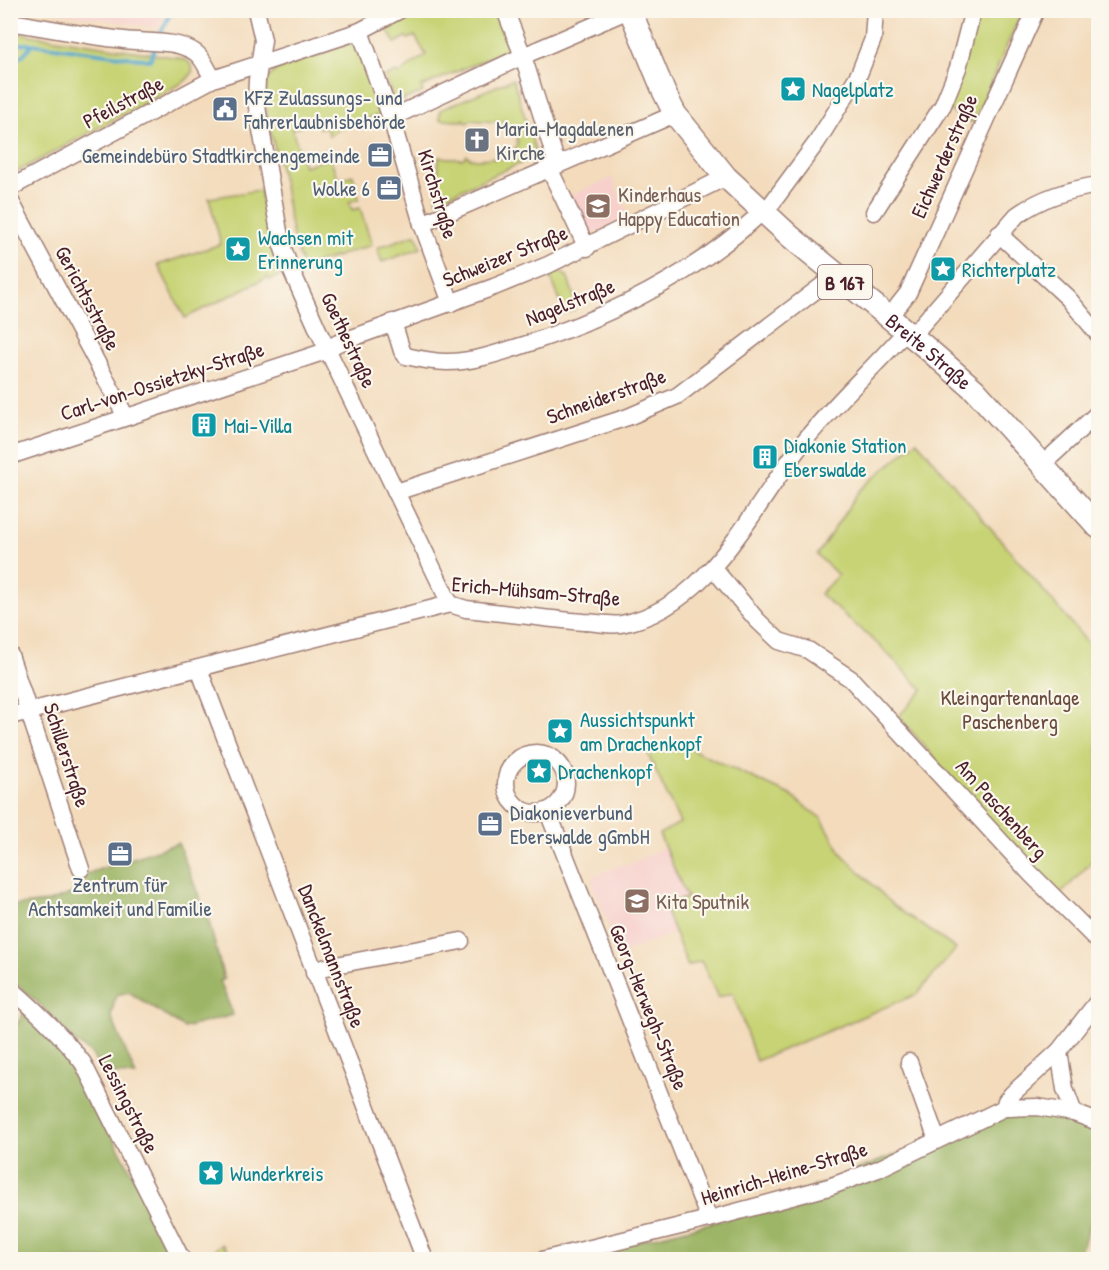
<svg xmlns="http://www.w3.org/2000/svg" width="1109" height="1270" viewBox="0 0 1109 1270" font-family="'Patrick Hand',sans-serif">
  <style>
    .built { fill: #f7d0cc }
    .green { fill: #c7d375; stroke: #887950; stroke-width: 1.5 }
    .forest { fill: #9db566; stroke: #746a48; stroke-width: 1.5 }
    .lines { fill: none; stroke-linecap: round; stroke-linejoin: round }
    .stream { stroke: #50a6cc; stroke-width: 4 }
    .minor-casing { stroke: #9e7d74; stroke-width: 19 }
    .major-casing { stroke: #9e7d74; stroke-width: 25 }
    .minor { stroke: #fff; stroke-width: 16 }
    .major { stroke: #fff; stroke-width: 22 }
    .labels { text-anchor: middle; dominant-baseline: central; stroke-width: 4.5; stroke-linejoin: round; paint-order: stroke }
    .shield { fill: #fbf7ec; stroke: #7f6065; stroke-width: 1.5 }
    .shield-label { font-size: 20px; font-weight: bold; fill: #4a1f2b }
    .culture-label { font-size: 21px; fill: #0d838f; stroke: #fbf7ec; text-anchor: start }
    .service-label { font-size: 21px; fill: #4e5e75; stroke: #fbf7ec; text-anchor: start }
    .street-label { font-size: 21px; fill: #4a1f2b; stroke: #fbf7ec }
    .worship-label { font-size: 21px; fill: #5b616d; stroke: #fbf7ec; text-anchor: start }
    .education-label { font-size: 21px; fill: #785e54; stroke: #fbf7ec; text-anchor: start }
    .park-label { font-size: 21px; fill: #694c3e; stroke: #fbf7ec }
  </style>
  <rect width="100%" height="100%" fill="#fbf7ec"/>
  <filter id="ink" filterUnits="userSpaceOnUse"><feTurbulence type="fractalNoise" baseFrequency=".0167" numOctaves="2"/><feDisplacementMap in="SourceGraphic" scale="12" xChannelSelector="R" yChannelSelector="G"/><feConvolveMatrix kernelMatrix="1 2 1 2 8 2 1 2 1" color-interpolation-filters="sRGB"/></filter>
  <filter id="wash" filterUnits="userSpaceOnUse"><feTurbulence type="fractalNoise" baseFrequency=".008" numOctaves="4" result="noise"/><feDisplacementMap in="SourceGraphic" scale="24" xChannelSelector="R" yChannelSelector="G"/><feGaussianBlur stdDeviation="1.35" result="paint"/><feColorMatrix in="noise" values="0 0 0 0 0 0 0 0 0 0 0 0 0 0 0 0 0 1.4 0 .05"/><feComposite in="paint" operator="in"/></filter>
  <g filter="url(#wash)">
    <rect width="100%" height="100%" fill="#f3dbbc"/>
    <g class="built">
      <polygon points="47,11 168,11 158,28"/>
      <polygon points="612,178 629,216 587,237 567,197"/>
      <polygon points="665,847 687,898 663,904 674,933 620,954 592,883 593,876 624,864 628,865"/>
    </g>
    <g class="green">
      <polygon points="417,11 499,11 514,47 421,87 423,92 395,103 385,77 396,72 398,74 426,55 415,36 408,39 406,37 395,43 386,27"/>
      <polygon points="979,11 1022,11 973,123 945,108"/>
      <path d="M10,32L179,58C195,62 197,71 184,82L11,175Z"/>
      <path d="M350,43L356,45L381,114L340,128L329,136L326,127L319,128L317,121L292,129L304,166L330,158L339,180L353,175L359,199L349,202L352,210L360,208L372,245L304,267C290,239 289,210 283,181C276,148 261,112 267,79L277,69Z"/>
      <polygon points="513,79 537,156 437,200 439,157 463,159 467,155 470,158 477,159 494,158 495,160 495,158 503,158 504,160 504,150 509,152 509,150 515,149 518,143 516,142 518,138 516,137 515,132 513,132 509,128 505,130 505,120 504,122 496,122 496,120 495,122 471,120 467,123 464,119 463,121 440,120 440,110"/>
      <polygon points="260,190 268,236 281,275 270,280 268,277 185,318 158,265 221,244 209,198"/>
      <polygon points="416,234 421,248 382,262 377,248"/>
      <polygon points="556,270 567,276 575,299 574,310 565,313 549,273"/>
      <polygon points="917,441 1098,655 1098,855 1058,897 1031,874 899,716 923,690 881,647 820,594 838,575 817,555 859,491"/>
      <polygon points="671,740 790,795 822,819 842,854 893,905 956,949 917,994 756,1061 733,993 718,997 701,961 688,966 663,904 687,898 659,834 680,823 647,752"/>
      <polygon points="222,1244 233,1259 204,1259 203,1258"/>
    </g>
    <g class="forest">
      <polygon points="178,843 209,922 224,979 220,981 233,1015 184,1028 129,992 116,995 111,1016 136,1076 101,1072 92,1054 74,1041 44,1008 11,979 11,906 49,902 87,888 83,875"/>
      <polygon points="26,1010 65,1046 177,1259 11,1259 10,1034"/>
      <polygon points="1045,1112 1098,1127 1098,1204 1077,1259 564,1260 738,1216 1003,1113"/>
    </g>
    <g class="lines">
      <g class="stream">
        <polyline points="159,37 172,10"/>
        <polyline points="10,44 32,44 150,60 155,47"/>
        <polyline points="10,63 23,55 32,44"/>
      </g>
    </g>
  </g>
  <g filter="url(#ink)">
    <g class="lines">
      <defs>
        <g id="minor">
          <polyline points="256,10 263,40 257,80 256,101 281,243 289,265 319,332 450,604"/>
          <polyline points="505,10 523,56 557,164"/>
          <path d="M10,22C48,28 86,36 124,40C146,43 176,39 196,53C204,59 208,71 213,79"/>
          <polyline points="360,31 391,118 422,224 451,303"/>
          <polyline points="391,118 523,56 629,10"/>
          <polyline points="549,168 587,248"/>
          <polyline points="10,188 213,79 360,31 400,10"/>
          <polyline points="10,200 126,417"/>
          <polyline points="772,203 817,142 859,74 873,39 875,10"/>
          <polyline points="874,212 943,105 958,68 973,10"/>
          <polyline points="422,224 675,114"/>
          <polyline points="999,234 1068,298 1098,334"/>
          <polyline points="889,317 908,293 1036,10"/>
          <path d="M393,322L402,351L406,356C419,359 433,362 447,362C474,362 502,352 527,344C613,315 695,274 762,212"/>
          <path d="M912,336L1017,215C1043,197 1068,190 1098,185"/>
          <polyline points="10,456 320,353 338,343 494,287 548,265 726,177"/>
          <polyline points="1043,464 1098,413"/>
          <polyline points="396,492 628,417 677,396 836,275"/>
          <polyline points="713,568 757,620 779,641 808,650 851,679 1031,874 1098,941"/>
          <polyline points="10,655 81,869"/>
          <polyline points="199,669 425,1260"/>
          <path d="M10,716L450,604L466,609C506,613 545,619 584,622C596,622 610,626 621,624C706,609 751,511 798,449C830,407 871,371 906,331"/>
          <circle cx="536" cy="783" r="30"/>
          <polyline points="548,812 709,1219"/>
          <polyline points="314,973 326,967 461,941"/>
          <path d="M10,988C37,1011 62,1035 83,1063L182,1260"/>
          <polyline points="1059,1051 1065,1089 1074,1113"/>
          <polyline points="909,1062 937,1140"/>
          <polyline points="1004,1108 1006,1101 1012,1094 1059,1051 1098,1001"/>
          <polyline points="542,1260 717,1217 829,1187 878,1169 1004,1108 1038,1107 1074,1113 1098,1122"/>
        </g>
        <g id="major">
          <path id="s1" d="M630,10L664,92L675,114L726,177L791,237L923,345L975,390L1098,527"/>
        </g>
      </defs>
      <use href="#minor" class="minor-casing"/>
      <use href="#major" class="major-casing"/>
      <use href="#minor" class="minor"/>
      <use href="#major" class="major"/>
    </g>
  </g>
  <defs>
    <symbol id="sight-square" viewBox="-11 -11 22 22"><rect x="-9" y="-9" width="18" height="18" rx="4" fill="#0f9aa8" stroke="#fbf7ec"/><path d="M0-6L1.8-2.2L6-1.7L2.9 1.2L3.7 5.4L0 3.3L-3.7 5.4L-2.9 1.2L-6-1.7L-1.8-2.2Z" fill="#fff"/></symbol>
    <symbol id="civic-square" viewBox="-11 -11 22 22"><rect x="-9" y="-9" width="18" height="18" rx="4" fill="#5c6f8a" stroke="#fbf7ec"/><path d="M-.6-6.5H3V-4.5H.6V-3L4-1V1h2V6H-6V1h2V-1L-.6-3ZM-1.2 2.5V6h2.4V2.5Z" fill="#fff"/></symbol>
    <symbol id="church-square" viewBox="-11 -11 22 22"><rect x="-9" y="-9" width="18" height="18" rx="4" fill="#6b7280" stroke="#fbf7ec"/><path d="M-1.2-6h2.4v3.5h3.3v2.4h-3.3V6h-2.4V-.1h-3.3v-2.4h3.3Z" fill="#fff"/></symbol>
    <symbol id="office-square" viewBox="-11 -11 22 22"><rect x="-9" y="-9" width="18" height="18" rx="4" fill="#5c6f8a" stroke="#fbf7ec"/><path d="M-6-3h4V-5.5h4V-3h4V5H-6ZM-1-4.5V-3h2v-1.5ZM-6 0V1H6V0Z" fill="#fff"/></symbol>
    <symbol id="school-square" viewBox="-11 -11 22 22"><rect x="-9" y="-9" width="18" height="18" rx="4" fill="#8d6e63" stroke="#fbf7ec"/><path d="M0-5L7-2L0 1L-7-2ZM-4 1L0 2.5L4 1V4Q0 6-4 4Z" fill="#fff"/></symbol>
    <symbol id="building-square" viewBox="-11 -11 22 22"><rect x="-9" y="-9" width="18" height="18" rx="4" fill="#0f9aa8" stroke="#fbf7ec"/><path d="M-4-6H4V6H1V3H-1V6H-4ZM-2.5-4.3h1.7v1.8h-1.7ZM.8-4.3h1.7v1.8H.8ZM-2.5-1h1.7V.8h-1.7ZM.8-1h1.7V.8H.8Z" fill="#fff"/></symbol>
  </defs>
  <g fill-rule="evenodd">
    <use href="#sight-square" x="778" y="74" width="30" height="30"/>
    <use href="#civic-square" x="210" y="94" width="30" height="30"/>
    <use href="#church-square" x="462" y="125" width="30" height="30"/>
    <use href="#office-square" x="365" y="140" width="30" height="30"/>
    <use href="#office-square" x="374" y="173" width="30" height="30"/>
    <use href="#school-square" x="583" y="191" width="30" height="30"/>
    <use href="#sight-square" x="223" y="234" width="30" height="30"/>
    <use href="#sight-square" x="928" y="254" width="30" height="30"/>
    <use href="#building-square" x="189" y="410" width="30" height="30"/>
    <use href="#building-square" x="750" y="442" width="30" height="30"/>
    <use href="#sight-square" x="545" y="716" width="30" height="30"/>
    <use href="#sight-square" x="524" y="756" width="30" height="30"/>
    <use href="#office-square" x="475" y="809" width="30" height="30"/>
    <use href="#office-square" x="105" y="839" width="30" height="30"/>
    <use href="#school-square" x="622" y="886" width="30" height="30"/>
    <use href="#sight-square" x="196" y="1158" width="30" height="30"/>
  </g>
  <g class="labels">
    <rect class="shield" x="818" y="265" width="54" height="34" rx="4.5"/>
    <g class="shield-label">
      <text x="845" y="282">B 167</text>
    </g>
    <g class="culture-label">
      <text x="812" y="89">Nagelplatz</text>
      <text x="258" y="237">Wachsen mit<tspan x="258" dy="24">Erinnerung</tspan></text>
      <text x="962" y="269">Richterplatz</text>
      <text x="224" y="425">Mai-Villa</text>
      <text x="784" y="445">Diakonie Station<tspan x="784" dy="24">Eberswalde</tspan></text>
      <text x="580" y="719">Aussichtspunkt<tspan x="580" dy="24">am Drachenkopf</tspan></text>
      <text x="558" y="771">Drachenkopf</text>
      <text x="230" y="1173">Wunderkreis</text>
    </g>
    <g class="service-label">
      <text x="244" y="97">KFZ Zulassungs- und<tspan x="244" dy="24">Fahrerlaubnisbehörde</tspan></text>
      <text x="360" y="155" text-anchor="end">Gemeindebüro Stadtkirchengemeinde</text>
      <text x="370" y="188" text-anchor="end">Wolke 6</text>
      <text x="510" y="812">Diakonieverbund<tspan x="510" dy="24">Eberswalde gGmbH</tspan></text>
      <text x="120" y="884" text-anchor="middle">Zentrum für<tspan x="120" dy="24">Achtsamkeit und Familie</tspan></text>
    </g>
    <g class="street-label">
      <text transform="translate(123 102) rotate(-28)">Pfeilstraße</text>
      <text transform="translate(944 156) rotate(-66)">Eichwerderstraße</text>
      <text transform="translate(438 194) rotate(73)">Kirchstraße</text>
      <text transform="translate(505 256) rotate(-22)">Schweizer Straße</text>
      <text transform="translate(88 298) rotate(62)">Gerichtsstraße</text>
      <text transform="translate(570 302) rotate(-22)">Nagelstraße</text>
      <text transform="translate(349 340) rotate(65)">Goethestraße</text>
      <text stroke="none"><textPath href="#s1" startOffset="462">Breite Straße</textPath></text>
      <text transform="translate(162 381) rotate(-18)">Carl-von-Ossietzky-Straße</text>
      <text transform="translate(606 396) rotate(-20)">Schneiderstraße</text>
      <text transform="translate(536 591) rotate(5)">Erich-Mühsam-Straße</text>
      <text transform="translate(67 755) rotate(72)">Schillerstraße</text>
      <text transform="translate(1002 809) rotate(48)">Am Paschenberg</text>
      <text transform="translate(332 956) rotate(69)">Danckelmannstraße</text>
      <text transform="translate(649 1007) rotate(68)">Georg-Herwegh-Straße</text>
      <text transform="translate(129 1104) rotate(63)">Lessingstraße</text>
      <text transform="translate(784 1173) rotate(-17)">Heinrich-Heine-Straße</text>
    </g>
    <g class="worship-label">
      <text x="496" y="128">Maria-Magdalenen<tspan x="496" dy="24">Kirche</tspan></text>
    </g>
    <g class="education-label">
      <text x="618" y="194">Kinderhaus<tspan x="618" dy="24">Happy Education</tspan></text>
      <text x="656" y="901">Kita Sputnik</text>
    </g>
    <g class="park-label">
      <text x="1010" y="697">Kleingartenanlage<tspan x="1010" dy="24">Paschenberg</tspan></text>
    </g>
  </g>
  <rect width="1109" height="1270" fill="none" stroke="#fbf7ec" stroke-width="36"/>
</svg>
